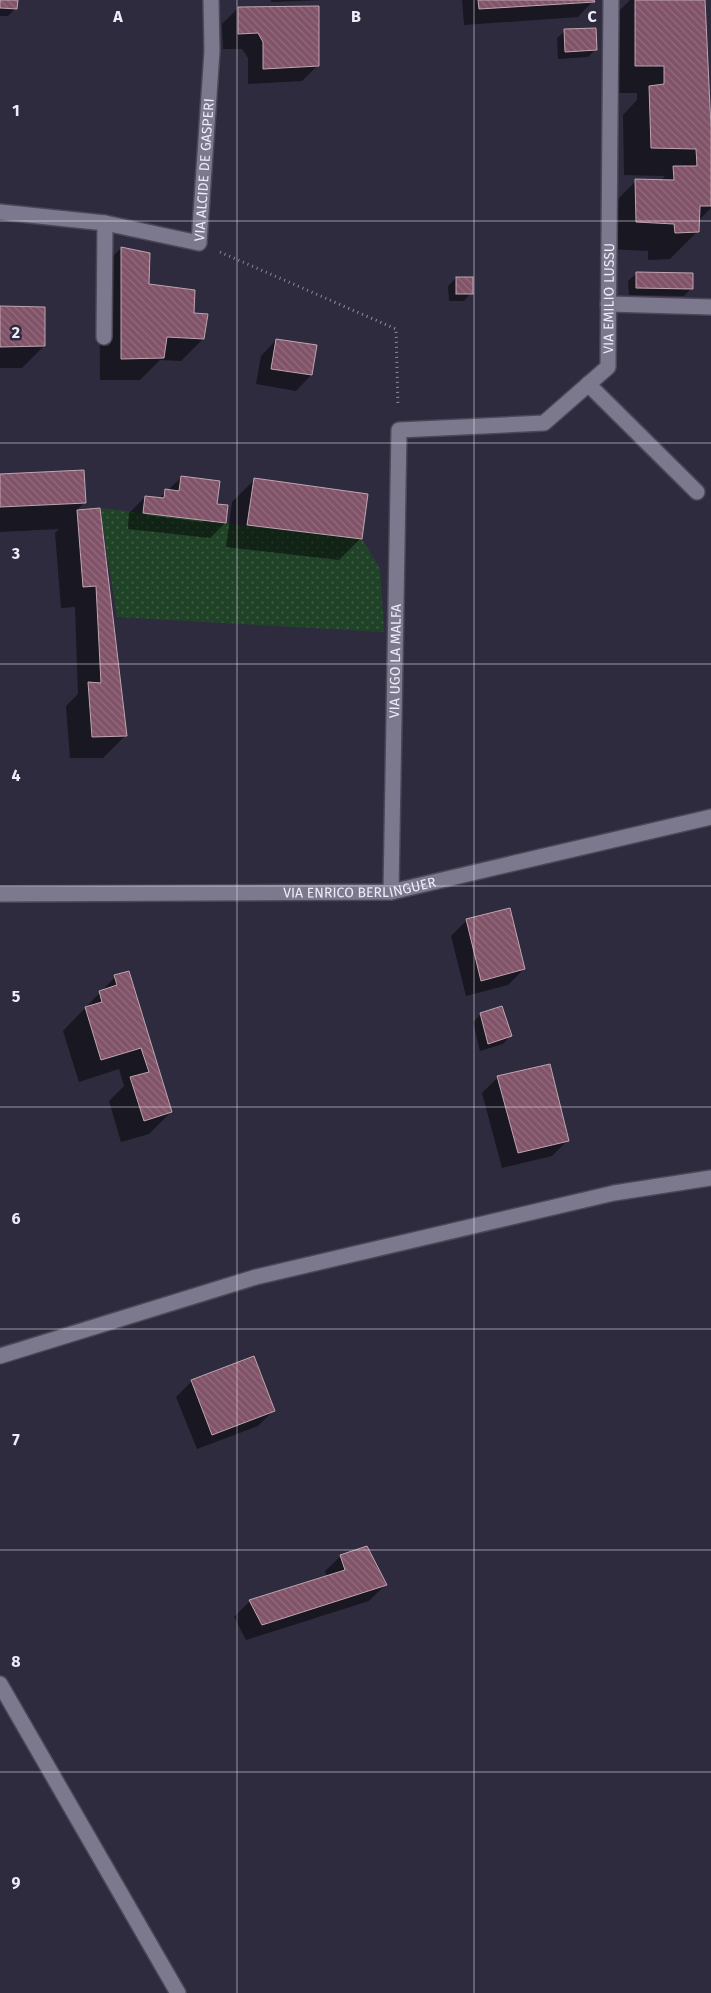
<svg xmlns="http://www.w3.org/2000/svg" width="711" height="1993" viewBox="0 0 711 1993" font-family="'Fira Sans',sans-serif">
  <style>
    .grass { fill: url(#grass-dots) }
    .shadow { fill: #0007; fill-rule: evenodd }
    .building { fill: url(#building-back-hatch); stroke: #bfa5af }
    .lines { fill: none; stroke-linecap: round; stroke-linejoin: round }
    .street-casing { stroke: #4b4757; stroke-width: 18 }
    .path { stroke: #8f8c9c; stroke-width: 3; stroke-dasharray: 1 4; stroke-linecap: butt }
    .street { stroke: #7c788e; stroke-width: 15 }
    .grid { fill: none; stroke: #eeecf8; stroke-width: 1; stroke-opacity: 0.55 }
    .labels { text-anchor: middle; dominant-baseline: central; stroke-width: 5; stroke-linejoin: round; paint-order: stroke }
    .street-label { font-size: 14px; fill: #eeecf8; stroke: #2f2b3e }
    .grid-label { font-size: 16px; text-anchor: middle; font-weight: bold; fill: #eeecf8; stroke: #2f2b3e; stroke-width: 5; stroke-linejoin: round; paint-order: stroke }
  </style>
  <defs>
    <pattern id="grass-dots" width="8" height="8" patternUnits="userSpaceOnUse" patternTransform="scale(1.25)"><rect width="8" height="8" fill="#204328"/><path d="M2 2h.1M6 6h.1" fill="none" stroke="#415e48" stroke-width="1.8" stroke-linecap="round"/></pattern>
    <pattern id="building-back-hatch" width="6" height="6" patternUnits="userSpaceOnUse" patternTransform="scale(1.25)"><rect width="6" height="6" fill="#815368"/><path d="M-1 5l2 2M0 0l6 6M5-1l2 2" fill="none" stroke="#936c7e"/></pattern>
  </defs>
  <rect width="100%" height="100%" fill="#2f2b3e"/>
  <polygon class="grass" points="100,508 362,539 380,569 384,632 117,617"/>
  <g class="shadow">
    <polygon points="0,0 16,0 16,8 8,16 0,16"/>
    <polygon points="271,0 323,0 271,2"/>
    <polygon points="462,0 593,0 593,1 578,17 464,25"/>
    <polygon points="630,0 704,0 711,156 711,208 698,221 697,232 670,259 648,260 648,251 609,249 609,208 636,181 660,181 665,176 624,175 623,115 637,100 637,93 608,93 608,22"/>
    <polygon points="238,8 317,66 302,81 248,84 248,58 242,49 223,49 222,24"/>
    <polygon points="565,31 596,49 588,57 558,59 557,38"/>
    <polygon points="121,248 147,285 193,314 203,339 181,361 160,360 140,380 100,380 99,271"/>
    <polygon points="636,274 692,288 684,296 629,295 628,281"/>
    <polygon points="456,278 471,293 464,301 449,301 448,286"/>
    <polygon points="0,307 44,346 22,368 0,368"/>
    <polygon points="276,340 311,375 296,391 256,384 261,356"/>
    <polygon points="0,475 85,502 76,511 99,510 125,736 103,758 70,758 66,706 78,694 75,607 61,608 55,533 59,529 0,532"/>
    <path d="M181,478L216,505L225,523L210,538L128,529L129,513L145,497L158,499ZM148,513L202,519V522L146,515Z"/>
    <polygon points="254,480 361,538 339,560 226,547 232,502"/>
    <polygon points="467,920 524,969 508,985 466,996 451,936"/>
    <polygon points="115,977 171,1112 149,1134 121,1142 109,1101 124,1086 119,1069 79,1082 63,1031"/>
    <polygon points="481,1014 510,1036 503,1044 480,1051 473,1022"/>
    <polygon points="498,1077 568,1140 552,1156 502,1168 482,1093"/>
    <polygon points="192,1381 273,1411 258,1426 197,1449 176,1397"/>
    <polygon points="341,1556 385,1585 369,1601 246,1640 234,1617 250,1601 327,1577 325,1571"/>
  </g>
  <g class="building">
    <polygon points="0,0 18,0 17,9 0,8"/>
    <polygon points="478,0 594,0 595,2 479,9"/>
    <polygon points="635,0 705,0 711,128 711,206 700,206 699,232 675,233 674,224 636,222 635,179 674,180 673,166 697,166 696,149 651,148 649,86 664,84 664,66 635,66"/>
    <polygon points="319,6 319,66 263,69 263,42 258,33 238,34 238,7"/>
    <polygon points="596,28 597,50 565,52 564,29"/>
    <polygon points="121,247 150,253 149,284 195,290 194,313 208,314 204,339 167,337 164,358 121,359"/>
    <polygon points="636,272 693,273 693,289 636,288"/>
    <rect x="456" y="277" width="17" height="17"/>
    <polygon points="0,306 45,307 45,346 0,347"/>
    <polygon points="276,339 317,345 312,375 271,369"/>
    <polygon points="84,470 86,503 0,507 0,474"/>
    <polygon points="181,476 220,481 217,504 228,505 226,523 143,513 145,496 164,498 165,489 179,491"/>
    <polygon points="254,478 368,494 362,539 247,525"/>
    <polygon points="100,508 127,736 92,737 88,682 101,683 96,586 83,587 77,510"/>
    <polygon points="510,908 525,969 481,981 466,919"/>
    <polygon points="129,971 172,1112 144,1121 130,1077 149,1072 141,1048 101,1060 85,1007 102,1002 99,991 117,985 114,975"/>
    <polygon points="502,1006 512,1036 488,1044 480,1013"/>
    <polygon points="550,1064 569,1141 518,1153 497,1076"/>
    <polygon points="254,1356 275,1411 212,1435 191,1380"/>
    <polygon points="367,1546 387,1585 262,1625 249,1600 345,1570 340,1555"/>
  </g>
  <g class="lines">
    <defs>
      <g id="street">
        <path id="s1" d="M0,212L105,223L199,243L212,51L211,0"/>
        <polyline points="608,304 711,307"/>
        <polyline points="104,337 105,223"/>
        <polyline points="588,384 697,492"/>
        <path id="s2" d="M391,892L399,430L544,423L608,367L611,0"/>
        <path id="s3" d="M0,894L391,892L711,817"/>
        <polyline points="0,1356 256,1277 614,1193 711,1178"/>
        <polyline points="0,1684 178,1993"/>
      </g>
    </defs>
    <use href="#street" class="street-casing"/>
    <polyline class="path" points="220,252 396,329 398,406"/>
    <use href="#street" class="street"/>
  </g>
  <path class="grid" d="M237,0V1993M474,0V1993M0,221H711M0,443H711M0,664H711M0,886H711M0,1107H711M0,1329H711M0,1550H711M0,1772H711"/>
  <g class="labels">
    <g class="street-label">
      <text stroke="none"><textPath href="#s1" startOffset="275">VIA ALCIDE DE GASPERI</textPath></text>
      <text stroke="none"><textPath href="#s2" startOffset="761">VIA EMILIO LUSSU</textPath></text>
      <text stroke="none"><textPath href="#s2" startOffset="231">VIA UGO LA MALFA</textPath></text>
      <text stroke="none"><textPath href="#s3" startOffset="360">VIA ENRICO BERLINGUER</textPath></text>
    </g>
  </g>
  <g class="grid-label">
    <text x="118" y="22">A</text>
    <text x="356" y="22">B</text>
    <text x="592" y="22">C</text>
    <text x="16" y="116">1</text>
    <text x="16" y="338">2</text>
    <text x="16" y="559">3</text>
    <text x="16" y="781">4</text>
    <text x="16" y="1002">5</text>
    <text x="16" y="1224">6</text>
    <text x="16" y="1445">7</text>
    <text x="16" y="1667">8</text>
    <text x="16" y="1888">9</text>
  </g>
</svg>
